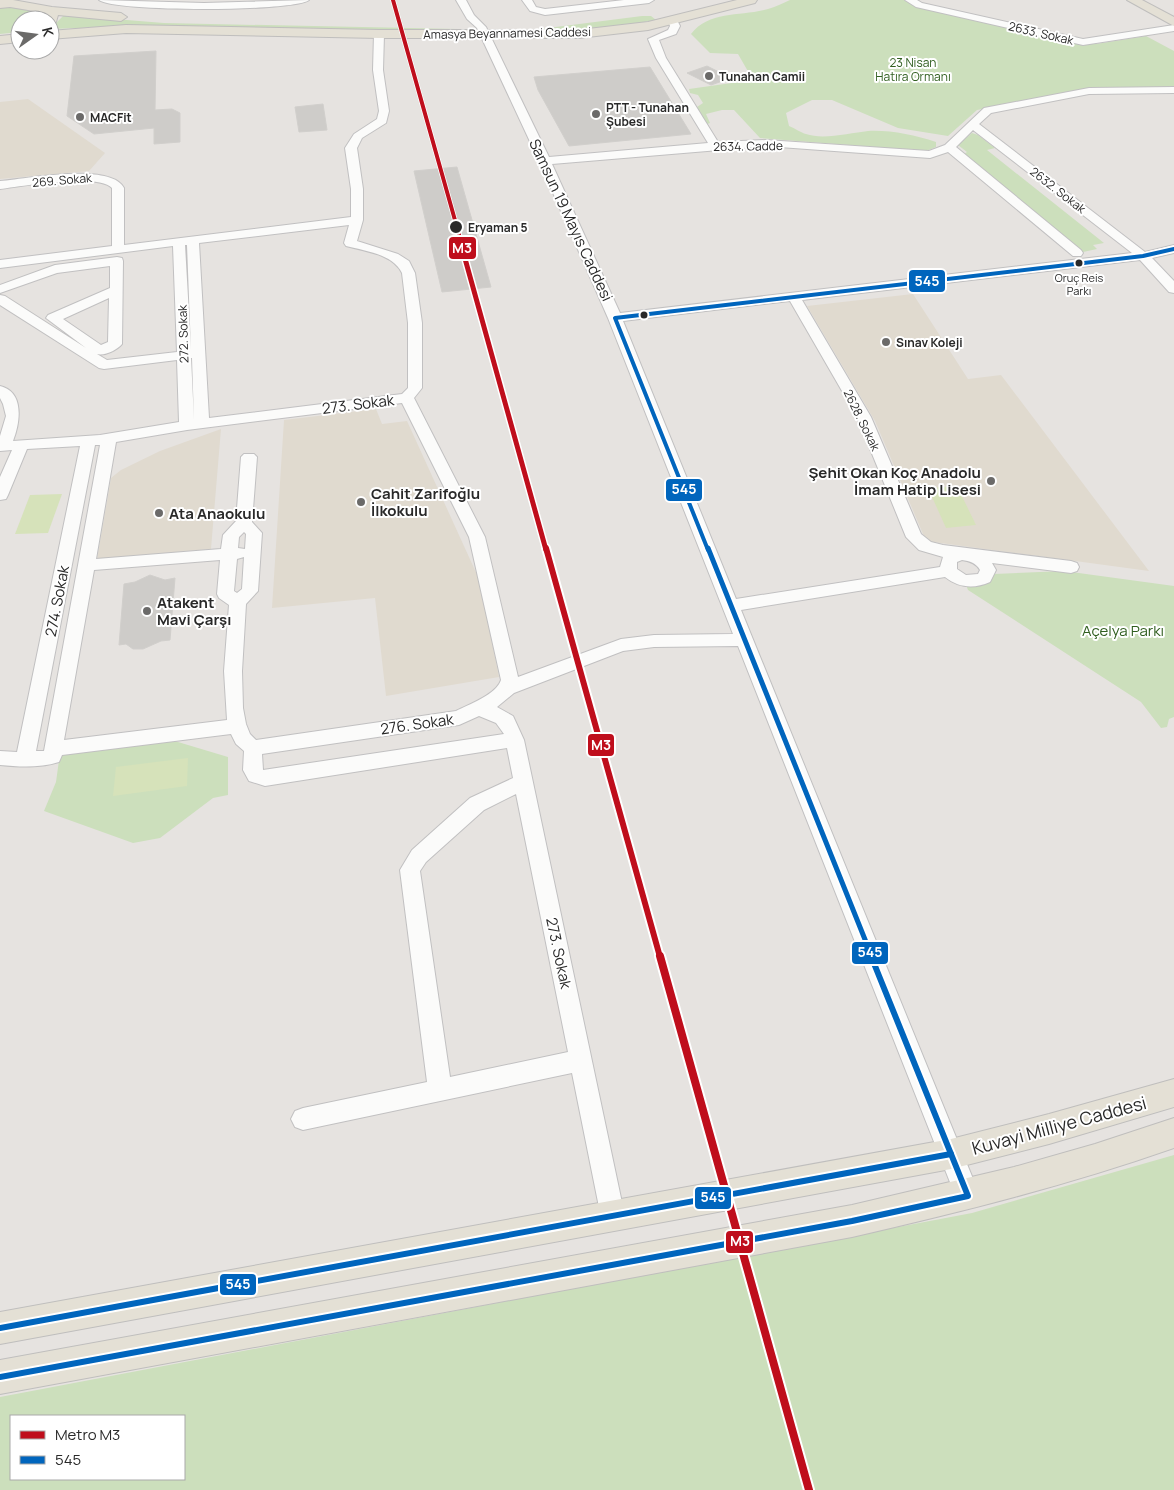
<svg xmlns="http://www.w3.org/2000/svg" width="1174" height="1490" viewBox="0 0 1174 1490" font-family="Manrope,sans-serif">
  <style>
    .education { fill: #e0dacf }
    .green { fill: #ccdfbc; fill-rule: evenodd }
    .pitch { fill: #d6e2ba }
    .building { fill: #ceccc9; stroke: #d1cfcc }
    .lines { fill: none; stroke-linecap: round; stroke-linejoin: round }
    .minor-casing { stroke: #c1c0c1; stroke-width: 2 }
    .major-casing { stroke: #bfbebd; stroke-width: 2 }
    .minor { fill: #fbfbfa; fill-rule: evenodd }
    .major { fill: #e4e0d5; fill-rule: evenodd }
    .bus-1-far2-casing { stroke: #fff; stroke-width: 7 }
    .bus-1-far1-casing { stroke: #fff; stroke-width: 9 }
    .bus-1-casing { stroke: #fff; stroke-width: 10 }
    .bus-1-far2 { stroke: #0065bd; stroke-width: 4 }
    .bus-1-far1 { stroke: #0065bd; stroke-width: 5 }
    .bus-1 { stroke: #0065bd; stroke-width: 6 }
    .metro-1-far3-casing { stroke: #fff; stroke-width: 5.5 }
    .metro-1-far2-casing { stroke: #fff; stroke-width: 8 }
    .metro-1-far1-casing { stroke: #fff; stroke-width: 10 }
    .metro-1-casing { stroke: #fff; stroke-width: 12 }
    .metro-1-far3 { stroke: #bf0e1c; stroke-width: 4 }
    .metro-1-far2 { stroke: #bf0e1c; stroke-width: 5 }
    .metro-1-far1 { stroke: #bf0e1c; stroke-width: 6 }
    .metro-1 { stroke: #bf0e1c; stroke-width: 8 }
    .poi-dot { fill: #6b6a69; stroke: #fff; stroke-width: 2 }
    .stop-dot { fill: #292929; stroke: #fff; stroke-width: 2 }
    .labels { text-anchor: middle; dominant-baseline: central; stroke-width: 4; stroke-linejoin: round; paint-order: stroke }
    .far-bus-label { font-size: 11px; fill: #292929; stroke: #fff }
    .far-street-label { font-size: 12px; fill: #292929; stroke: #fff }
    .far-park-label { font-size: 12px; fill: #315f20; stroke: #fff }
    .far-poi-label { font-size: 12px; font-weight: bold; fill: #292929; stroke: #fff; text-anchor: start }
    .far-stop-label { font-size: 12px; font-weight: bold; fill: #292929; stroke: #fff; text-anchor: start }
    .street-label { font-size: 15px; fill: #292929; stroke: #fff }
    .poi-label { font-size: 15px; font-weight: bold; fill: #292929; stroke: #fff; text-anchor: start }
    .park-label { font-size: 15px; fill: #315f20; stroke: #fff }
    .near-street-label { font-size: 18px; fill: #292929; stroke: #fff }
    .line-badge { stroke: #fff; stroke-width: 2 }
    .badge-label { font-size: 14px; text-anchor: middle; font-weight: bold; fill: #fff }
  </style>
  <rect width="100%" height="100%" fill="#e6e3e0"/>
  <g class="education">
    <polygon points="28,99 105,153 89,171 0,179 0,102"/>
    <polygon points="913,294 968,379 1001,375 1149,571 926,541 875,421 807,306"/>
    <polygon points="376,409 382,424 407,421 479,579 499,677 386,696 375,598 272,608 284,420"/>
    <polygon points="221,429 211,549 97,559 111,478 121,470 160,451"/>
  </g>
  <g class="green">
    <path d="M790,0H904L916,7L1069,42L1096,44L1146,36L1174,51V88H1089L977,110L948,136L898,128L832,100H812L786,113L789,126C795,128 801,133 806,134C823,140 850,133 868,131C891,130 914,135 936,142V147L926,151L760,138L734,110H722L706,114L710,123L705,125L697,107L703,103L698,95L690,93L689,89L753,80L738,54L710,53L691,34C710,10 741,17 768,9C775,7 783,3 790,0Z"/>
    <polygon points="15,6 43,12 40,20 20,20 20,32 0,34 0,8"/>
    <polygon points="64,15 164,23 458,29 458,31 136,26 50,29"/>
    <polygon points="642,16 651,16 656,20 584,32 499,32 500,30 540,29"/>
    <polygon points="972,133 978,135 995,148 987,150 1104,243 1093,245 1097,249 1083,252 964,154 967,152 958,145"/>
    <polygon points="1064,571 1174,586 1174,717 1169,719 1167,727 1161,728 1141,702 968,590 966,585 984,581 994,574"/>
    <polygon points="168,739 228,757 228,795 213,798 160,838 133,843 44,811 56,782 60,753"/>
    <path d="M1174,1155V1490H0V1397L972,1213ZM11,1416H184V1479H11Z"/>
  </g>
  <g class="pitch">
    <polygon points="957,486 976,525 946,528 928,488"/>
    <polygon points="62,494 48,533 15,534 30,495"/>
    <polygon points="188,758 187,786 113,796 116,767"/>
  </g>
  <g class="building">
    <polygon points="156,51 155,110 172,109 180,113 180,142 154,144 154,128 94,134 67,116 74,56"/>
    <polygon points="707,66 731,78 711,85 687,73"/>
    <polygon points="650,67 691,134 569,146 538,90 534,77"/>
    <polygon points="323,104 327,130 299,132 295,107"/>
    <polygon points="457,167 491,287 442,292 414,171"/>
    <polygon points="150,575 165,580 175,578 170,640 161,641 143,649 133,649 126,644 119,645 124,584 135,582"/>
  </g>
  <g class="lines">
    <defs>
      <g id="minor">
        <path d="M99,0L204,3L309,0C295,12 113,12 99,0Z"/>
        <path d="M456,0H466L474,15L486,27L549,157L708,143L656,58L648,39L668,30L670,26L668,20L673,17L676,18L680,26L676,34L659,40L666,58L718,142L766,140L929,151L945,145L984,108L1089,88L1174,87V93L1089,94L991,113L979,124L1145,252L1174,245V253L1152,258L1174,281V293L1169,292L1140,260L802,300L871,417L921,534L931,542L943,545L1071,561L1077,563L1079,567L1077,571L1071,573L992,563L996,570L990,582C974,589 959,588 945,577L741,610L980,1196L977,1205L968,1208L959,1205L738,646L654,647L623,651L514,693L497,707L513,716L524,740L625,1217L622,1226L613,1229L604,1226L601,1217L572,1073L303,1130L295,1127L291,1119L295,1111L303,1108L427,1082L400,870L412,850L470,798L513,778L507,748L265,786L249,781L243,770L244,751L236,744L231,734L62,755L59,762C40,768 20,767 0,765V751L17,752L80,446L27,449L8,495L6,499L0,500V477L12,450L0,451V436L6,416L3,404L0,398V386C25,392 20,423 13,441L100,435L179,422L177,360L104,369L99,368L0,305V295L5,296L86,348L46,318L48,315L110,288V266L57,273L0,293V285L55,265L117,257L122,258L123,261L122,344C117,350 105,356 97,354L107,360L177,352L173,246L0,268V260L112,246V188C99,173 22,186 0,189V181C26,179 111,162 124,188V245L351,217V189L345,148L354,134L377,119L379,111L373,70L374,34L379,31L384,34L383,70L389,111L386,123L362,138L357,148L363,189V220L357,241L398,254L409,261L415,273L422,323V388L414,398L485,537L518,677L621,639L654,635L733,634L608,318L539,161L477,28L467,19ZM973,130L1132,253L620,313L552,164L766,146L930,158L948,152L1073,256H1081L1083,253L1081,250L956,147ZM349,225L344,243L346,246C365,251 393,254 402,273L408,323V388L402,394L209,418L199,243ZM185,245H187L191,350ZM109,298L108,342L101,345L63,319ZM790,301L857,417L906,537L919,550L943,557L940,567L736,599L623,321ZM191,358H192L194,420ZM402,403L469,537L501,680C497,694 468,705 456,711L256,740L250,734L246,724L243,708L242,671L246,604L258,591L262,533L252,522L257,457L254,454H244L241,457L236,521L223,535L221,549L96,559L116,442L187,430ZM95,445H100L44,751H36ZM244,532L246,534L245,549L238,548L239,537ZM244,557L242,589L237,593L234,591L237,559ZM220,560L217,594L219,598L229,605L224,671L227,720L64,740L94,570ZM962,560C970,561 976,563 980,570L978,574L966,575L957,569V562ZM479,716L496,723L504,734L263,770L262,754L459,725ZM516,794L568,1052L450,1077L420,871L426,862L484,810Z"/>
        <polygon points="522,0 532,0 536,7 545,9 624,0 654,0 649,3 545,15 530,11"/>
        <polygon points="905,0 917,0 922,3 1083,39 1174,25 1174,31 1083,45 916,7"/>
      </g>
      <g id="major">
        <polygon points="0,0 13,0 52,7 121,13 127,17 121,21 58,15 56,22 50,25 50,20 44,20 46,13 10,7 0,8"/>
        <polygon points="737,0 757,0 755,3 648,30 579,38 379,38 126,33 50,39 50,31 126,25 379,30 579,30 648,22"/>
        <polygon points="1127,0 1142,0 1174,17 1174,26"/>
        <polygon points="20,34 20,42 0,44 0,36"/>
        <polygon points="1174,1079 1174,1107 1049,1144 951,1169 0,1344 0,1312 951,1139 1049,1114"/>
        <path d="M1174,1118V1148C1069,1185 961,1212 852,1237L0,1394V1360L852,1205L1014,1167L1095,1144Z"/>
      </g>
    </defs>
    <use href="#minor" class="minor-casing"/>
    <use href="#major" class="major-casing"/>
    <use href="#minor" class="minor"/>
    <use href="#major" class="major"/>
    <defs>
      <polyline id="bus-1-far2" points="708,550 615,318 1143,256 1174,249"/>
      <polyline id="bus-1-far1" points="708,548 872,957"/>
      <g id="bus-1">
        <polyline points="0,1328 951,1154"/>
        <polyline points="0,1377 852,1221 968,1196 871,956"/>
      </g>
    </defs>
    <use href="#bus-1-far2" class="bus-1-far2-casing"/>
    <use href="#bus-1-far1" class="bus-1-far1-casing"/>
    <use href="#bus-1" class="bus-1-casing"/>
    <use href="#bus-1-far2" class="bus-1-far2"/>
    <use href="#bus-1-far1" class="bus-1-far1"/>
    <use href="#bus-1" class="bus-1"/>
    <defs>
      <polyline id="metro-1-far3" points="393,0 460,238"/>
      <polyline id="metro-1-far2" points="459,237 546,550"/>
      <polyline id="metro-1-far1" points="546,548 660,957"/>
      <polyline id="metro-1" points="660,956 809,1490"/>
    </defs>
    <use href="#metro-1-far3" class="metro-1-far3-casing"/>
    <use href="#metro-1-far2" class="metro-1-far2-casing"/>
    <use href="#metro-1-far1" class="metro-1-far1-casing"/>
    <use href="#metro-1" class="metro-1-casing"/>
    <use href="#metro-1-far3" class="metro-1-far3"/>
    <use href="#metro-1-far2" class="metro-1-far2"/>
    <use href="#metro-1-far1" class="metro-1-far1"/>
    <use href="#metro-1" class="metro-1"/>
  </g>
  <g class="poi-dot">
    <circle cx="709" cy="76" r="5"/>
    <circle cx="596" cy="114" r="5"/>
    <circle cx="80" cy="117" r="5"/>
    <circle cx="886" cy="342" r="5"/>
    <circle cx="991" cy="481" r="5"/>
    <circle cx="361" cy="502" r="5"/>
    <circle cx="159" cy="513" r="5"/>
    <circle cx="147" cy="611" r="5"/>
  </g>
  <g class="stop-dot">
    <circle cx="456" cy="227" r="7"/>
    <circle cx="1079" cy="263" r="4.5"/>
    <circle cx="644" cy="315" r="4.5"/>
  </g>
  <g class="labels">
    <g class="far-bus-label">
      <text x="1079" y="277">Oruç Reis<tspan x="1079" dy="13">Parkı</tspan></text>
    </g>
    <g class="far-street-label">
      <text transform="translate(507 33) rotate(-1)">Amasya Beyannamesi Caddesi</text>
      <text transform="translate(1041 33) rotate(13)">2633. Sokak</text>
      <text transform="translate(748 146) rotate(-1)">2634. Cadde</text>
      <text transform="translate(62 180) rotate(-5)">269. Sokak</text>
      <text transform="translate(1058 190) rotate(38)">2632. Sokak</text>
      <text transform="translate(183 334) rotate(-92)">272. Sokak</text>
      <text transform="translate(862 420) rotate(64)">2628. Sokak</text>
    </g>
    <g class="far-park-label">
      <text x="913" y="62">23 Nisan<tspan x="913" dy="14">Hatıra Ormanı</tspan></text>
    </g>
    <g class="far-poi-label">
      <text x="719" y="76">Tunahan Camii</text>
      <text x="606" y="107">PTT - Tunahan<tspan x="606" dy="14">Şubesi</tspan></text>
      <text x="90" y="117">MACFit</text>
      <text x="896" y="342">Sınav Koleji</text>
    </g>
    <g class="far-stop-label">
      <text x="468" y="227">Eryaman 5</text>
    </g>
    <g class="street-label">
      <text transform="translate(571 220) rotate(65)">Samsun 19 Mayıs Caddesi</text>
      <text transform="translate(358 404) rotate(-7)">273. Sokak</text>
      <text transform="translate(57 601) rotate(-79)">274. Sokak</text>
      <text transform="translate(417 724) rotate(-8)">276. Sokak</text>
      <text transform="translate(559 953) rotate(78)">273. Sokak</text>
    </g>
    <g class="poi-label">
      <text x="981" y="472" text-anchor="end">Şehit Okan Koç Anadolu<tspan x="981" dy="17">İmam Hatip Lisesi</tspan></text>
      <text x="371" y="493">Cahit Zarifoğlu<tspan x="371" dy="17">İlkokulu</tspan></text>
      <text x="169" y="513">Ata Anaokulu</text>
      <text x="157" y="602">Atakent<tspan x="157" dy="17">Mavi Çarşı</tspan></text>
    </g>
    <g class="park-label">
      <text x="1123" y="630">Açelya Parkı</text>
    </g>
    <g class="near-street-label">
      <text transform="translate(1059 1125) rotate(-15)">Kuvayi Milliye Caddesi</text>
    </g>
  </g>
  <g class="line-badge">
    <rect x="448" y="236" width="29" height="24" rx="5" fill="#bf0e1c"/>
    <rect x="908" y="269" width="38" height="24" rx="5" fill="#0065bd"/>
    <rect x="665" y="478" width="38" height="24" rx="5" fill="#0065bd"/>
    <rect x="587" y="733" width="28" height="24" rx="5" fill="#bf0e1c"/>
    <rect x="851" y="941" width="38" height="24" rx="5" fill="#0065bd"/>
    <rect x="694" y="1186" width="38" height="24" rx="5" fill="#0065bd"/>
    <rect x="725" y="1230" width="29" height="24" rx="5" fill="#bf0e1c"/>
    <rect x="219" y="1273" width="38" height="23" rx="5" fill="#0065bd"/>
  </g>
  <g class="badge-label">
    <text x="462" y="253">M3</text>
    <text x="927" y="286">545</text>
    <text x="684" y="494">545</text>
    <text x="601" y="750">M3</text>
    <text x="870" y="957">545</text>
    <text x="713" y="1202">545</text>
    <text x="740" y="1246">M3</text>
    <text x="238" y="1289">545</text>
  </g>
  <rect x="10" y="1415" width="175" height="65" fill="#ffffff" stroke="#a9a9a9"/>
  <rect x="20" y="1431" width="25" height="8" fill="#bf0e1c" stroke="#a9a9a9"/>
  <text x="55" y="1440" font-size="15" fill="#292929">Metro M3</text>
  <rect x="20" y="1456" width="25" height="8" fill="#0065bd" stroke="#a9a9a9"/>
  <text x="55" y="1465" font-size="15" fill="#292929">545</text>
  <g transform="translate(35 35) rotate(76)"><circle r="24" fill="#ffffff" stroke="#a9a9a9"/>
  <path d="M0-4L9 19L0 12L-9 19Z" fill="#6b6a69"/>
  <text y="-8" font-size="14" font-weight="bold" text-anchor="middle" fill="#292929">K</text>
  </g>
</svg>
